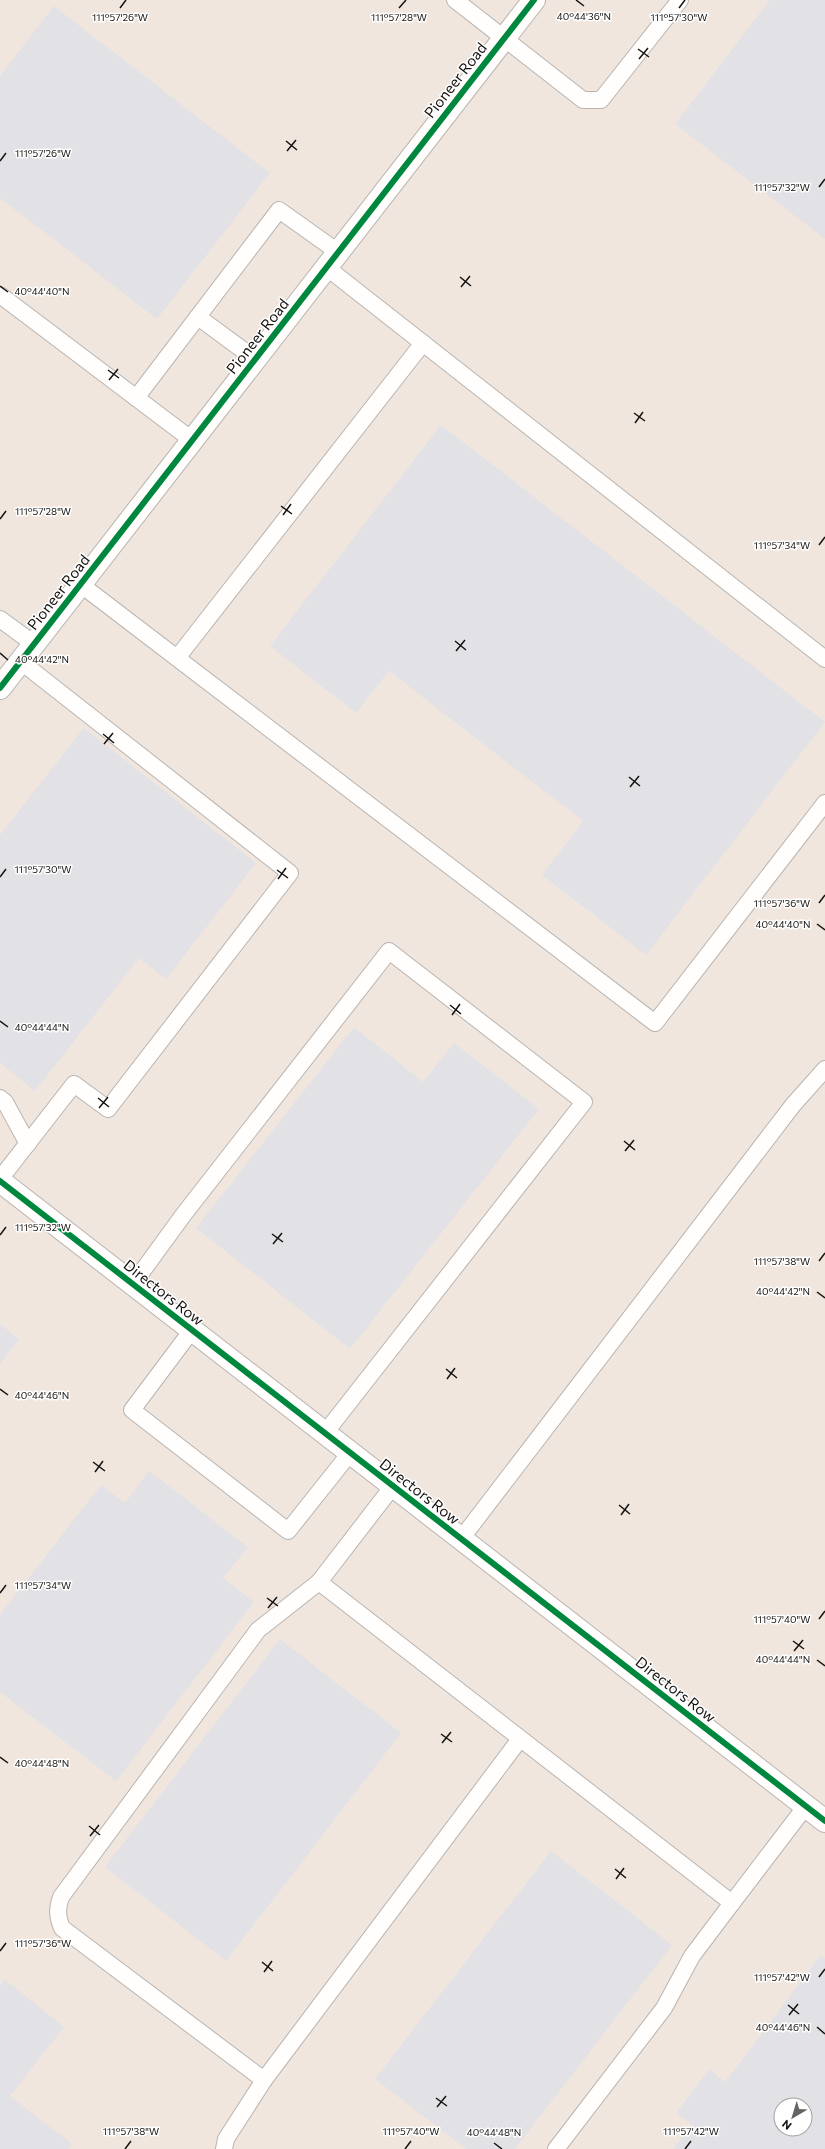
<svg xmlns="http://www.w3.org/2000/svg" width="825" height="2149" viewBox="0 0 825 2149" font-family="Commissioner,sans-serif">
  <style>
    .built { fill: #f0e6de; fill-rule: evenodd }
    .building { fill: #e2e1e6; fill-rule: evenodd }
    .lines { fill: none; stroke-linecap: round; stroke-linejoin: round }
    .service-casing { stroke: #b8b4b1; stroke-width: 18 }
    .minor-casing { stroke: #b8b4b1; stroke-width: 24 }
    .tertiary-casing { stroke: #b8b4b1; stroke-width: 24 }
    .service { stroke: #fffefd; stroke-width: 16 }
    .minor { stroke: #fffefd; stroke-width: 22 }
    .tertiary { stroke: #fffefd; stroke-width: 22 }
    .cycleway-casing { stroke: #fff; stroke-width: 8 }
    .cycleway { stroke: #00873e; stroke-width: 6 }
    .ticks { fill: none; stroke: #161311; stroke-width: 1.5 }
    .labels { text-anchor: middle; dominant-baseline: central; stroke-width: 3; stroke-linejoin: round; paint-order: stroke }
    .street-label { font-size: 15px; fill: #161311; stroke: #fff }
    .ticks-label { font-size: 10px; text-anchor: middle; fill: #161311; stroke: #fff; stroke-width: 3; stroke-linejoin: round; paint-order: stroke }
  </style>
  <rect width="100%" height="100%" fill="#fcf7f4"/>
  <path class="built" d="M0,0H825V2149H0ZM781,2105H805V2129H781Z"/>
  <g class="building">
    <polygon points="770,0 825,0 825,239 675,124"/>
    <polygon points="54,6 270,173 157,319 0,198 0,76"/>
    <polygon points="441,425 825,722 646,955 542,875 583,821 389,671 356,713 270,646"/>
    <polygon points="84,728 256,863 166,979 139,958 35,1091 0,1063 0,835"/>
    <polygon points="354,1027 423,1082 454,1043 539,1109 350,1349 196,1228"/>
    <polygon points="0,1324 19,1339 0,1364"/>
    <polygon points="149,1471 248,1547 223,1578 254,1602 116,1781 0,1692 0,1615 101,1485 125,1503"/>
    <polygon points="280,1639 401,1733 226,1961 105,1867"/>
    <polygon points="551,1851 672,1945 515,2149 466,2149 375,2079"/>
    <path d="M821,1955L825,1958V2149H673L692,2125L676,2113L709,2069L725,2082ZM781,2105H805V2129H781Z"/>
    <polygon points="4,1979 64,2027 10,2096 72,2144 68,2149 0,2149 0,1985"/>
  </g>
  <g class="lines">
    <defs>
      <g id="service">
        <polyline points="455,0 583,100 601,100 680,0"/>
        <polyline points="326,267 825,659"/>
        <polyline points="0,295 192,440"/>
        <polyline points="198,317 255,359"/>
        <polyline points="136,398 279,210 338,252"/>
        <polyline points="80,584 655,1023 825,803"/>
        <polyline points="0,619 34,644"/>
        <polyline points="177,658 423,343"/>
        <polyline points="0,1098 5,1102 28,1144"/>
        <polyline points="0,1179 74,1084 108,1109 290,873 20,661"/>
        <polyline points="133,1284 184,1214 389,951 584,1102 325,1433"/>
        <polyline points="192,1330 132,1410 288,1531 350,1453"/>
        <polyline points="393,1486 319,1582 732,1903 806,1806"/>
        <polyline points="461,1539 793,1105 825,1069"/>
        <path d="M264,2080L62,1928C57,1916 57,1909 61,1897L258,1630L319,1582"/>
        <polyline points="224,2149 226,2139 264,2080 520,1739"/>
        <polyline points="556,2149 664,2008 692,1956 732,1903"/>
      </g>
      <polyline id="minor" points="0,1181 825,1821"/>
      <polyline id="tertiary" points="0,688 534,0"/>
    </defs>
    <use href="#service" class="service-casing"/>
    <use href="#minor" class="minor-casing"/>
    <use href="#tertiary" class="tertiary-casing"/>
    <use href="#service" class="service"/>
    <use href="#minor" class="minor"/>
    <use href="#tertiary" class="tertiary"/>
    <defs>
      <g id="cycleway">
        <polyline points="0,688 534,0"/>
        <polyline points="0,1181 825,1821"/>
      </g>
    </defs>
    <use href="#cycleway" class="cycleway-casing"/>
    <use href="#cycleway" class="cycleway"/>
  </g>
  <path class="ticks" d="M576,0L584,6M120,8L126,0M399,8L406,0M679,8L685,0M638,49L649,57M639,59L648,48M286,141L297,150M287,151L296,140M0,161L6,153M819,187L825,179M460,277L471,286M0,286L8,292M461,287L470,276M108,370L119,378M109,380L118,369M634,413L645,421M635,423L643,412M281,506L292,514M283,515L291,504M0,519L6,511M819,545L825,537M455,641L466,650M456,651L465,640M0,653L8,660M103,734L114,743M104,744L113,733M629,777L640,786M630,787L639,776M277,870L288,878M0,877L6,869M278,879L286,868M819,903L825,895M817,924L825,930M450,1005L461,1014M452,1015L460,1004M0,1021L8,1027M98,1098L109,1107M99,1108L108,1097M624,1141L635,1150M625,1151L634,1140M272,1234L283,1242M0,1235L6,1227M273,1244L282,1233M819,1261L825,1253M817,1292L825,1298M446,1369L457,1378M447,1379L455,1368M0,1389L8,1395M93,1462L105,1471M95,1472L103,1461M619,1505L630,1514M621,1515L629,1504M0,1593L6,1585M267,1598L278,1606M268,1608L277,1597M819,1619L825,1611M793,1641L804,1649M794,1651L803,1640M817,1660L825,1666M441,1734L452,1742M442,1743L451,1732M0,1757L8,1763M89,1826L100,1835M90,1836L99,1825M615,1869L626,1878M616,1879L624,1868M0,1951L6,1943M262,1962L273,1971M264,1972L272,1961M819,1977L825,1969M788,2005L799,2014M789,2015L798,2004M817,2027L825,2034M436,2098L447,2106M437,2107L446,2096M494,2143L502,2149M125,2149L131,2141M405,2149L411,2141M685,2149L691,2141"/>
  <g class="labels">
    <g class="street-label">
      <text transform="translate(455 80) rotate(-52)">Pioneer Road</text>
      <text transform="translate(257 336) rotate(-52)">Pioneer Road</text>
      <text transform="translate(58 592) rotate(-52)">Pioneer Road</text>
      <text transform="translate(164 1292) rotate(38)">Directors Row</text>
      <text transform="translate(420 1491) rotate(38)">Directors Row</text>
      <text transform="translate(676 1689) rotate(38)">Directors Row</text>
    </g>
  </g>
  <g class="ticks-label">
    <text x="584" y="20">40°44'36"N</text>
    <text x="120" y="21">111°57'26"W</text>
    <text x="399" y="21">111°57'28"W</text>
    <text x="679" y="21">111°57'30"W</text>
    <text x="43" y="157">111°57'26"W</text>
    <text x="782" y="191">111°57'32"W</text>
    <text x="42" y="295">40°44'40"N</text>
    <text x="43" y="515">111°57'28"W</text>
    <text x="782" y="549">111°57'34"W</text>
    <text x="42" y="663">40°44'42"N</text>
    <text x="43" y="873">111°57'30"W</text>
    <text x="782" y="907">111°57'36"W</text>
    <text x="783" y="928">40°44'40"N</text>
    <text x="42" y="1031">40°44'44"N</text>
    <text x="43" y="1231">111°57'32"W</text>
    <text x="782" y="1265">111°57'38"W</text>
    <text x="783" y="1295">40°44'42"N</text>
    <text x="42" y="1399">40°44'46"N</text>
    <text x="43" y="1589">111°57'34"W</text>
    <text x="782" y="1623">111°57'40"W</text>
    <text x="783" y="1663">40°44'44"N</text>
    <text x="42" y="1767">40°44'48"N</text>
    <text x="43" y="1947">111°57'36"W</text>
    <text x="782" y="1981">111°57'42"W</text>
    <text x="783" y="2031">40°44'46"N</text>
    <text x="131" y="2135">111°57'38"W</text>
    <text x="411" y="2135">111°57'40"W</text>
    <text x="691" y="2135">111°57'42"W</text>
    <text x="494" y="2136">40°44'48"N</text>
  </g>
  <g transform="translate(793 2117) rotate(218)"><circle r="19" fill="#ffffff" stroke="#a2a1a0"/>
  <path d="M0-3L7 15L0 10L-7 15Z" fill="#666360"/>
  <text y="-6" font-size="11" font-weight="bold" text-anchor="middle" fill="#161311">N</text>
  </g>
</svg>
